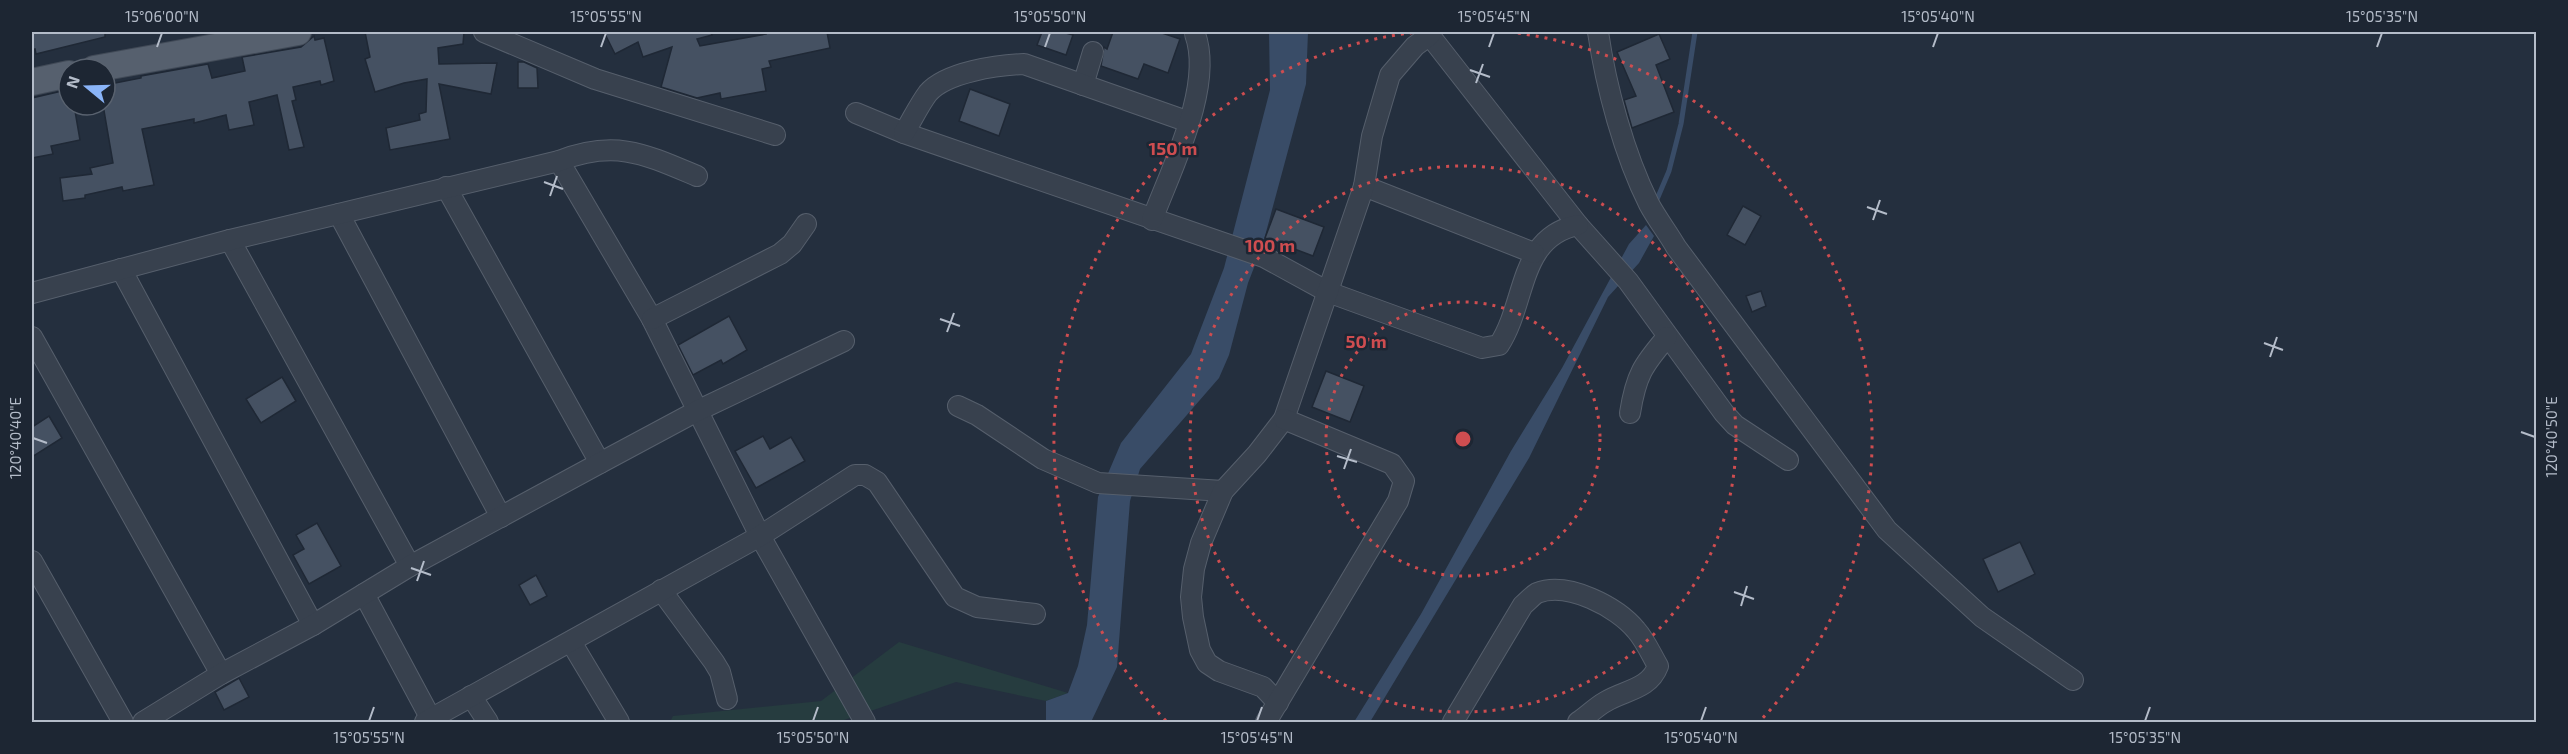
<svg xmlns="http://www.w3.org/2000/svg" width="2568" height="754" viewBox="0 0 2568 754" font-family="'Exo 2',sans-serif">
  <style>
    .green { fill: #263c3f }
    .water { fill: #394c67 }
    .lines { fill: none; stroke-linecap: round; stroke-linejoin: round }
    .stream { stroke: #394c67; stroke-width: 5 }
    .building { fill: #455162; stroke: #1f2835; stroke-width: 1.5 }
    .minor-casing { stroke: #565f6c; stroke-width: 22 }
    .major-casing { stroke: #414a57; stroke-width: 28 }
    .minor { stroke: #38414e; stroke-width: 20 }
    .major { stroke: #56606e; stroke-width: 26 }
    .ticks { fill: none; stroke: #b4bcc9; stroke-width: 2 }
    .ring { fill: none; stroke: #ce4d50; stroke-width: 3; stroke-dasharray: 3 6 }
    .centre { fill: #ce4d50; stroke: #1d2633; stroke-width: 3 }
    .ring-label { font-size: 18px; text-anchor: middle; font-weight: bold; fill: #ce4d50; stroke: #1d2633; stroke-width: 5; stroke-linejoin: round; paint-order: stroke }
    .neatline { fill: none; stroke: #b4bcc9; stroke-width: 2 }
    .ticks-label { font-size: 15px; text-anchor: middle; fill: #b4bcc9 }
  </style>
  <rect width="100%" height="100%" fill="#242f3e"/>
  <polygon class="green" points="899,642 1068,693 1046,701 956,682 844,720 817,722 670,722 673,716 821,701"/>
  <g class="water">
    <polygon points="1269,32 1308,32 1306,84 1262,247 1248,283 1229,355 1219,378 1140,469 1130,501 1117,667 1091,722 1046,722 1046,701 1068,693 1078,666 1087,625 1098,497 1121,443 1191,354 1224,268 1270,90"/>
    <polygon points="1646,225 1654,236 1639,263 1608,297 1529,458 1370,722 1354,722 1421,614 1511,451 1562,368 1629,244"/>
  </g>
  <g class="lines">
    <polyline class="stream" points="1655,204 1669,171 1681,124 1695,32"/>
  </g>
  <g class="building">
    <polygon points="32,32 105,32 105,37 36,54 35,49 32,50"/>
    <polygon points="365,32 464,32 463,44 438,48 439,64 497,63 491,94 439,84 450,139 390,150 386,128 420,120 419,114 426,112 427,79 404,83 375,92 365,59 370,57"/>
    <polygon points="604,32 711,32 712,35 697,39 700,46 766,34 765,32 827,32 830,48 769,61 771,67 762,69 766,91 721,99 720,93 697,98 661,87 672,47 643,57 638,42 615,54"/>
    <polygon points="1042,32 1062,32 1073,35 1066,55 1037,45"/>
    <polygon points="1113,32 1159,32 1180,39 1168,73 1144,64 1138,79 1101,66 1104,47 1107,49"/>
    <polygon points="1659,34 1670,59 1656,65 1674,112 1632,128 1624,100 1636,96 1617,52"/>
    <polygon points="314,36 315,40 324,38 334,81 321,85 320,81 293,87 296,100 292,101 304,147 289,150 277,95 249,102 254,125 229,130 226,115 194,123 194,119 142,129 154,185 123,191 122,187 85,195 85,198 63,201 60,178 92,174 90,168 113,163 103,105 105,85 141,78 141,76 208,64 212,78 245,71 242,57 301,47"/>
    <polygon points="518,62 524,62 537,68 538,88 518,88"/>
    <polygon points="970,89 1010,104 999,136 959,121"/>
    <polygon points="62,91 69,91 69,105 74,105 80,140 51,146 53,154 32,158 32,98"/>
    <polygon points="1743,206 1761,216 1745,245 1727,235"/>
    <polygon points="1276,209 1324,227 1313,256 1265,238"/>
    <polygon points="1761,291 1766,306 1752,312 1746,296"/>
    <polygon points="729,316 747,350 723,364 721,360 693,375 678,345"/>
    <polygon points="1326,371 1364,386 1350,422 1312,407"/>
    <polygon points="282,377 296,401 261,423 246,399"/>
    <polygon points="49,416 62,438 32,457 32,427"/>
    <polygon points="763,436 770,449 791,437 805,461 756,488 735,451"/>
    <polygon points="317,523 341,566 309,584 293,555 304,549 296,535"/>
    <polygon points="2020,542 2035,574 1998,592 1983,559"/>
    <polygon points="536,575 547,596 530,605 519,585"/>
    <polygon points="239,678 249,697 224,710 215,692"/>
  </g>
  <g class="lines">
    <defs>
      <g id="minor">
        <polyline points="484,32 595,79 775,135"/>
        <polyline points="1427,32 1578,225 1628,281 1724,413 1735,425 1788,460"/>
        <path d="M1598,32C1606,87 1624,154 1649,204C1657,219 1668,233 1676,247L1887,530L1982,617L2073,680"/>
        <polyline points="1083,85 1093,52"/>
        <path d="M856,113L904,133L1264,257L1328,292L1482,348L1499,345C1527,302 1518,237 1578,225"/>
        <path d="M904,133C912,120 919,105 928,93C946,72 998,65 1024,64L1189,122"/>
        <polyline points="559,161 652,319 760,536 865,722"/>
        <polyline points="1364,186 1534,253"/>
        <polyline points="446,187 600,463"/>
        <polyline points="339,214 501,517"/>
        <path d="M1152,220C1171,169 1214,86 1195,34"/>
        <polyline points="230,240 410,566"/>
        <polyline points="121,269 313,625"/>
        <path d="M32,293L230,240L559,161C615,139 645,154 697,176"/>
        <polyline points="652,319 780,254 792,244 806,224"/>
        <polyline points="32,337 221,674"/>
        <polyline points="958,406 977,415 1043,459 1098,483 1223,491"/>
        <path d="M1630,413C1636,375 1643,365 1667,337"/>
        <polyline points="32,561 123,722"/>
        <polyline points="661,590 714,662 720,672 727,699"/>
        <polyline points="364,594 431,719"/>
        <polyline points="571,642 619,722"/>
        <polyline points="471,696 488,722"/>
        <polyline points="1278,703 1263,687 1219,671 1207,663 1200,650 1193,617 1191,597 1194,569 1201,543 1223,491 1257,454 1284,419 1364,186 1372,136 1390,75 1415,46 1430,35"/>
        <polyline points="143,722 221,674 313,625 410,566 600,463 697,411 844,341"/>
        <polyline points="425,722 760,536 855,475 865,475 877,482 955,597 977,607 1035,614"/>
        <polyline points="1266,722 1398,501 1404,481 1392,464 1284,419"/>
        <path d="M1453,722L1523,605C1527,602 1532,596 1537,593C1568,581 1617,607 1636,630C1645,640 1651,654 1658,666C1649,690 1624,690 1605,702C1596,707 1587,716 1578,722"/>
      </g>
      <g id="major">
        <polyline points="94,69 298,32"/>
        <polyline points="32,82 69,74"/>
      </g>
    </defs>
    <use href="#minor" class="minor-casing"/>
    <use href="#major" class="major-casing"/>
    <use href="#minor" class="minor"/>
    <use href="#major" class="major"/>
  </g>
  <path class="ticks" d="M157,47L162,33M601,47L606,33M1045,47L1050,33M1489,47L1494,33M1933,47L1938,33M2377,47L2382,33M1470,70L1490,77M1476,83L1483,64M544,182L563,189M550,196L557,176M1867,207L1887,214M1873,220L1880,200M940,319L960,326M947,332L954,313M2264,343L2283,350M2270,357L2277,337M2521,432L2535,437M33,438L47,443M1337,456L1357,462M1344,469L1351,449M411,568L431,575M417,581L424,561M1734,592L1754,599M1741,606L1747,586M369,721L374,707M813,721L818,707M1257,721L1262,707M1701,721L1706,707M2145,721L2150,707"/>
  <g class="ring">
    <circle cx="1463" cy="439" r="137"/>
    <circle cx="1463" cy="439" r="273"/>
    <path d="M1166 721A410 410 0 0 1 1417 32M1509 32A410 410 0 0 1 1760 721"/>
  </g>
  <circle cx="1463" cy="439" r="9" class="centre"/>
  <g class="ring-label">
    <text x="1173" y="155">150 m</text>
    <text x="1270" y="252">100 m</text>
    <text x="1366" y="348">50 m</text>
  </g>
  <rect width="2568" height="754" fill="none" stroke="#1d2633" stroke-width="66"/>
  <g transform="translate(87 87) rotate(289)"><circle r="28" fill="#1d2633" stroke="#59626f" stroke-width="1.5"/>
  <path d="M0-4.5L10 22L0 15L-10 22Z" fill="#8ab4f8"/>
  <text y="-9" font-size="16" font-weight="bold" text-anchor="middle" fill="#b4bcc9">N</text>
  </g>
  <rect x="33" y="33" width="2502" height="688" class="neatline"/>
  <g class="ticks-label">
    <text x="162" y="22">15°06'00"N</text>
    <text x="606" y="22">15°05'55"N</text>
    <text x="1050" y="22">15°05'50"N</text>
    <text x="1494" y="22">15°05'45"N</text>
    <text x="1938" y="22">15°05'40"N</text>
    <text x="2382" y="22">15°05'35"N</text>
    <text transform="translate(2552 437) rotate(-90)" y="5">120°40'50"E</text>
    <text transform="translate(16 438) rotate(-90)" y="5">120°40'40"E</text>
    <text x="369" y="743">15°05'55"N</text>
    <text x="813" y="743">15°05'50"N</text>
    <text x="1257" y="743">15°05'45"N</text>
    <text x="1701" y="743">15°05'40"N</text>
    <text x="2145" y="743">15°05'35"N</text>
  </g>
</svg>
